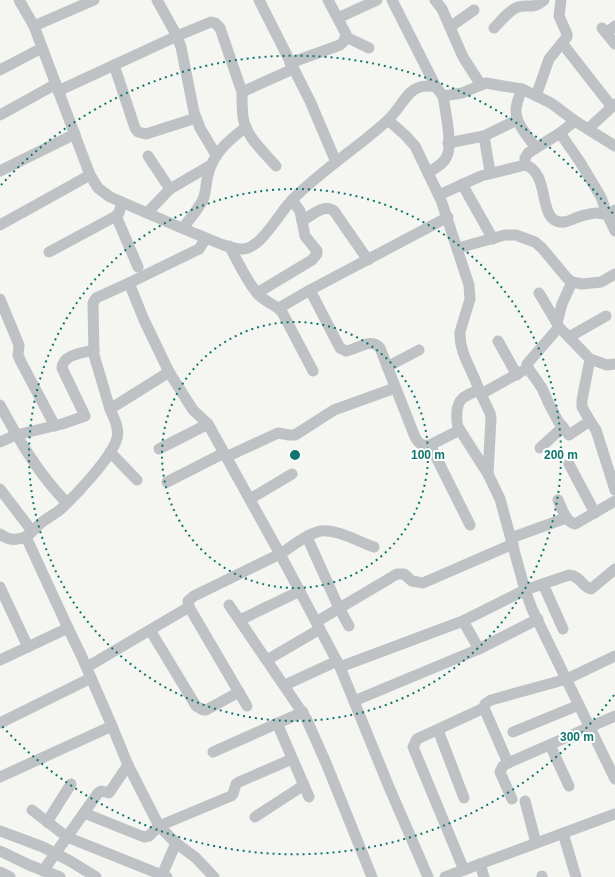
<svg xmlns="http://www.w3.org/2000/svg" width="615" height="877" viewBox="0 0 615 877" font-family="Arial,sans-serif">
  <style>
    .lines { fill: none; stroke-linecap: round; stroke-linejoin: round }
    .minor { stroke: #bec2c5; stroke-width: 11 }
    .ring { fill: none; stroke: #0f766e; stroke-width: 2; stroke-dasharray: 2 4 }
    .centre { fill: #0f766e; stroke: #fff; stroke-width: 2 }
    .ring-label { font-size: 12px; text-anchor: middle; font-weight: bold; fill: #0f766e; stroke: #fff; stroke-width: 4; stroke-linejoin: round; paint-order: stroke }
  </style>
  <rect width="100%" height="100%" fill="#f5f5f2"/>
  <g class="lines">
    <g class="minor">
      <path d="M19,0L34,26L90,175L98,188L110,197C138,209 167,222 196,234C207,238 231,250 243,249C262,248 280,211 293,199C322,170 357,148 387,121C396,113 402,101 410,93C417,86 427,85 436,87"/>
      <polyline points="157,0 177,36 181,47 194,112 200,128 216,155"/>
      <polyline points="259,0 310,101 336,162"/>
      <polyline points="392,0 436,87 443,96 462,93 486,83 503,86 522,89 551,103 575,121 615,146"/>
      <polyline points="435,0 442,9 463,57 481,85"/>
      <polyline points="338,18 377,0"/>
      <polyline points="34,26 94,0"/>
      <polyline points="450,27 474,10"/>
      <path d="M494,28C500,22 509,10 518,7C530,4 532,10 544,0"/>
      <polyline points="602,28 615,44"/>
      <polyline points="606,33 615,26"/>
      <polyline points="346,37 369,48"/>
      <polyline points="562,43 612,107"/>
      <polyline points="290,63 340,45 344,41 346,34 328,0"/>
      <polyline points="114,65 135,128 138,132 146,134 196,118"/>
      <polyline points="0,70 42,48"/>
      <path d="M522,89C520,95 516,103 516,110C515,123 529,138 536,148"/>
      <polyline points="58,91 177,36 211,22 215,23 220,28 242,92 293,69"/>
      <path d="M242,92C242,100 242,109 243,117C246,137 264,152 276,166"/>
      <polyline points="536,96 549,59 567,37 567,34 559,16 561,0"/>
      <polyline points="0,115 56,84"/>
      <path d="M388,120L405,135L415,146L441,200L469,285L470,299L460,332C459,353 473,371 479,390C466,396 459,396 457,411C457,417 456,422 458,427L488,474L500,499L525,590L532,609L615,779"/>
      <polyline points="588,129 615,104"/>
      <polyline points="560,133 580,162 601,197 607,214 615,231"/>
      <polyline points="484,136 490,172"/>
      <polyline points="448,143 484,136 517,120"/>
      <polyline points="148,156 170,189"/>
      <polyline points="525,165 525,158 528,153 560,133 575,121"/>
      <polyline points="0,171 75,134"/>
      <path d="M428,173C435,168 444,164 447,156C453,144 445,110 443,96"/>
      <polyline points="462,184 493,239"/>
      <path d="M439,195L481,176L525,165C552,173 536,225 564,222C571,221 578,216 585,215C589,214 593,213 597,213C600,213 604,215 607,214C609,214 613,212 615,210"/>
      <polyline points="147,213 170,189 211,165"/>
      <polyline points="116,216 138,267"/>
      <path d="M302,221C311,216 324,203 334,211L368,260"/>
      <polyline points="0,225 90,175"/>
      <path d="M183,228C190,218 200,208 204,197C206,190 206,182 208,175C213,153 229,140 246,127"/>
      <path d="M229,246C238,261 246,280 257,293C264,302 275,304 282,312L313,371"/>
      <polyline points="458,248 505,235 516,235 535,242 542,248 567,278 572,282 582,284 601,282 615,274"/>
      <polyline points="49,252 116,216 119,213 122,202"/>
      <polyline points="310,290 448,217"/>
      <polyline points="257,293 312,260 317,254 317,251 305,236 300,211 292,200"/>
      <polyline points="539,293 558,325"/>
      <polyline points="0,299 19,345 18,355 21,362 55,426"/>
      <path d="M279,308L310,290L340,348L346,351C357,349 372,337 380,348L415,437C419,444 422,446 430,445L460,430"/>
      <polyline points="557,323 562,304 572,282"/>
      <polyline points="569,337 606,316"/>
      <polyline points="498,341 517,375"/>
      <polyline points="590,359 559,327 527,364 528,368 542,388 549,404 558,421 569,435 590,421 582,407 582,400 590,359 607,365 615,364"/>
      <polyline points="387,367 419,350"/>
      <path d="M169,372L193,410L208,424L280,554C291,547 308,533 321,531C337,529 359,542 374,547"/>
      <polyline points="479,390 490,413 491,418 488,474"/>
      <polyline points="481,394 528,368"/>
      <path d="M0,405C19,440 39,475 67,503"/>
      <polyline points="110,409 94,355 93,303 96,298 129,283"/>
      <polyline points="590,421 596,430 615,490"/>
      <path d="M0,442L16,435L62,424L85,416L62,368C63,354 83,353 94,350"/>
      <polyline points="430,445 470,525"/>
      <polyline points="540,448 563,427"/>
      <polyline points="159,449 208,424"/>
      <polyline points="110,452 137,480"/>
      <polyline points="226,457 278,433 289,435 295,435 334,410 395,388"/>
      <polyline points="569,464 595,513"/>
      <polyline points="167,482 224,453"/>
      <polyline points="0,489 32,531"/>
      <polyline points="250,499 292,474"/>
      <path d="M558,500C562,508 565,522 575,524L615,501"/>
      <path d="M0,534C8,540 16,541 25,537C31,534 36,527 41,523C47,518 55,514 61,509C76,495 113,456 117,438C120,428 113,417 110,409L169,372L144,320L129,283L199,249L206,238"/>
      <polyline points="26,537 68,628"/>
      <polyline points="307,537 339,608 349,626"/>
      <polyline points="511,538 566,518"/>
      <polyline points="543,584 563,629"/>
      <polyline points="0,587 28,647"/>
      <polyline points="229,605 306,718 326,763 372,877"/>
      <polyline points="189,607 247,706"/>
      <polyline points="240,620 300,591"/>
      <polyline points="463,621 479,649"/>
      <polyline points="316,622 397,574 404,574 412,581 423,583 513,544"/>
      <polyline points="150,630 196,706 203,710 206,710 239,692"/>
      <polyline points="0,660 68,628 81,655 112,726 0,777"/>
      <polyline points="267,660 320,629"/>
      <polyline points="87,667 189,607 188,601 194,596 280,554 340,667 389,787 428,877"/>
      <path d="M340,667L463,621L525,590L569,575C581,576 581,586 591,589L615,569"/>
      <polyline points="285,685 337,661"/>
      <polyline points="354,701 479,649 538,619"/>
      <polyline points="0,723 91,678"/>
      <polyline points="277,723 309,797"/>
      <polyline points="112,726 128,765 159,826 176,843 196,858 214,877"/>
      <polyline points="438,730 464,798"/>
      <polyline points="513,732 579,705"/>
      <polyline points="550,745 569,786"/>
      <polyline points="213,752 303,712"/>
      <polyline points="508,763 615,716"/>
      <polyline points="512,799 500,772 503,766 508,763 484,708 485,704 491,700 567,679 615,656"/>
      <polyline points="525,801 536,843"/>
      <polyline points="32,810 67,837 167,877"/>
      <polyline points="84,813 144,837 149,836 159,826 231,796 233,794 236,784 239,782 292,759"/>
      <polyline points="255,817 304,785"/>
      <polyline points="47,822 71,784"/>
      <polyline points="0,831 43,847 70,861 96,877"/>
      <polyline points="563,833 576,877"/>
      <polyline points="0,851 29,865 60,877"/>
      <polyline points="480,864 484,877"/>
      <polyline points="464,870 413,747 417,739 484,708"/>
      <polyline points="43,871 98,793 101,791 109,793 128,765"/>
      <polyline points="0,872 10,877"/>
      <polyline points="162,875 176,843"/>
      <polyline points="542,876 542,877"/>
      <polyline points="445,877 615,814"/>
    </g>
  </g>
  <g class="ring">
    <circle cx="295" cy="455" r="133"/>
    <circle cx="295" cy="455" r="266"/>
    <path d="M614 695A399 399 0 0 1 1 725M1 185A399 399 0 0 1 614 215"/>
  </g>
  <circle cx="295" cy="455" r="6" class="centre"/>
  <g class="ring-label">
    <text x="428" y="459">100 m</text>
    <text x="561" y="459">200 m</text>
    <text x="577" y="741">300 m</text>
  </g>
</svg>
